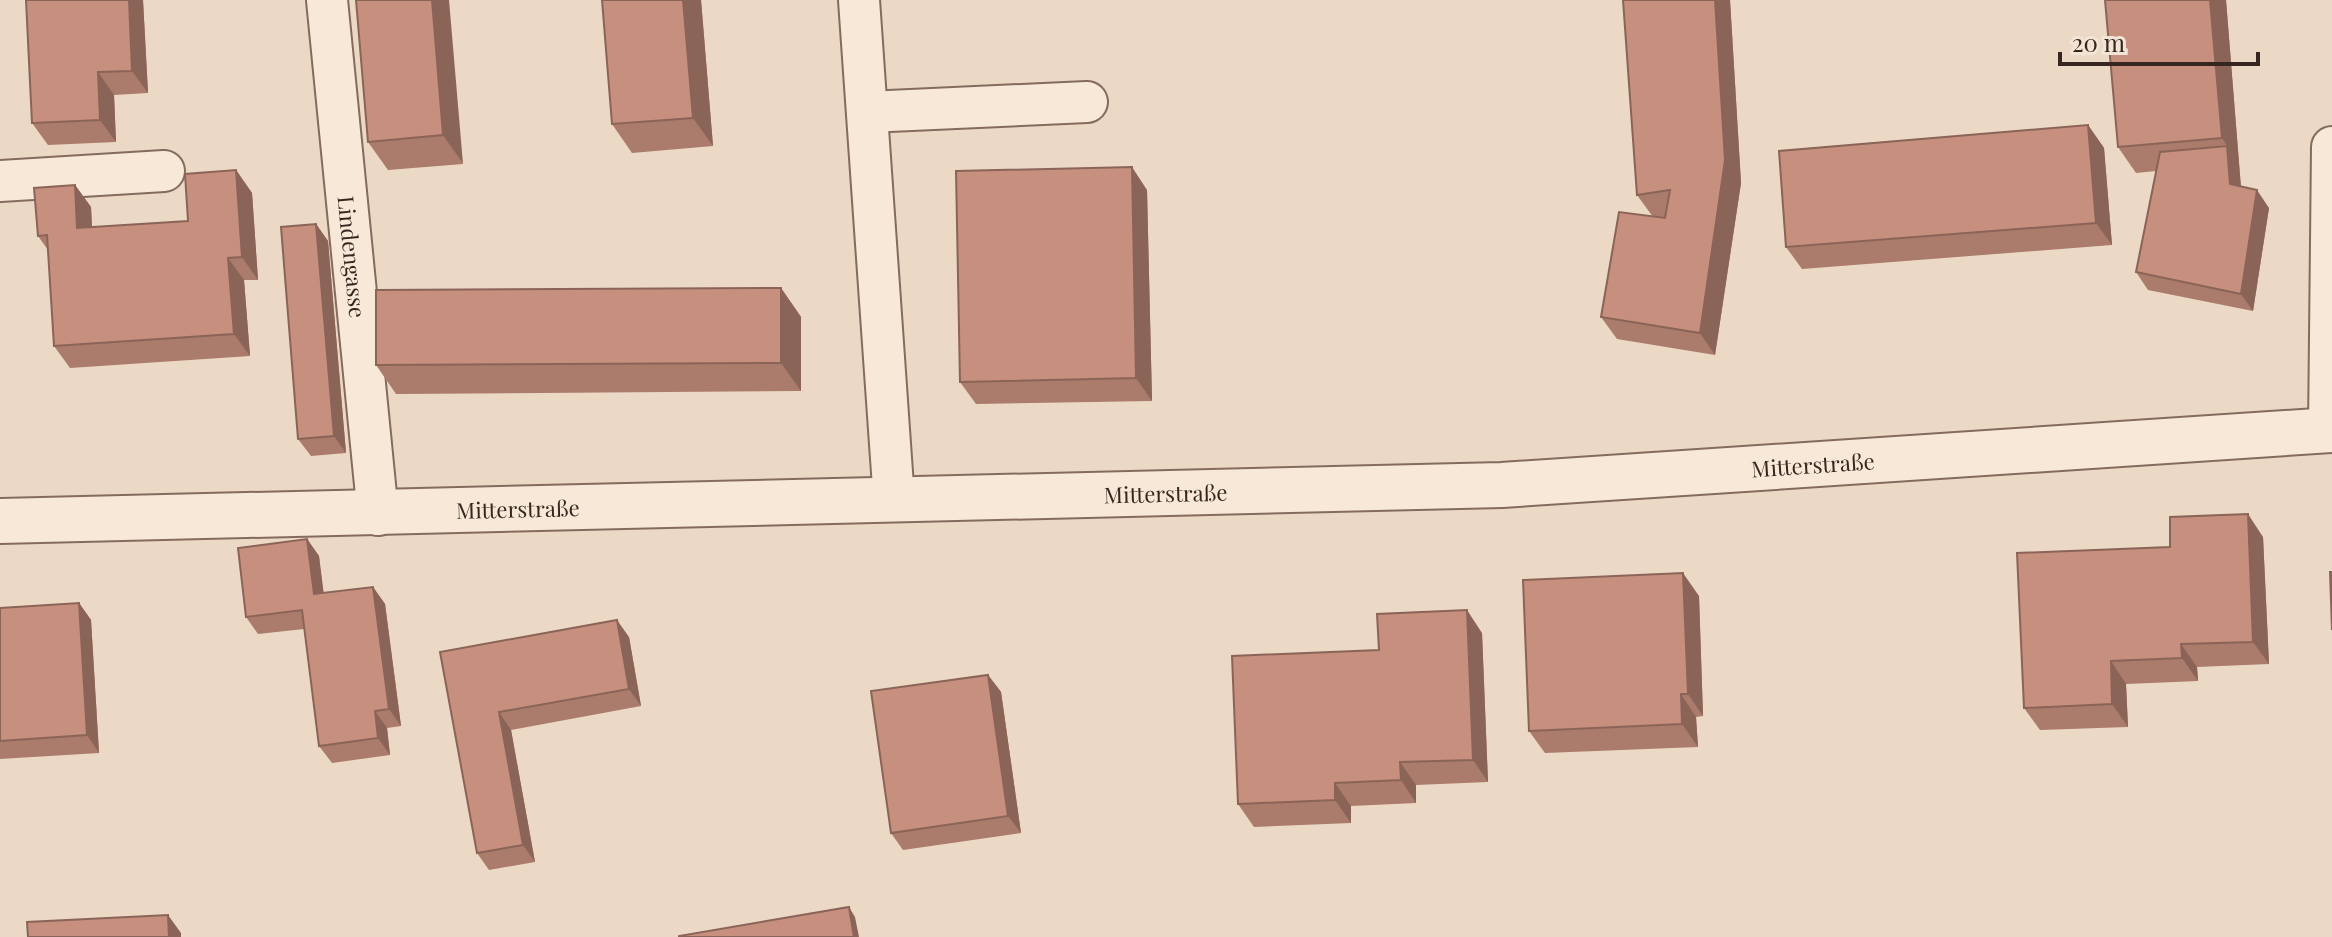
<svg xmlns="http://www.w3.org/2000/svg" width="2332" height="937" viewBox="0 0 2332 937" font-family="'Playfair Display',serif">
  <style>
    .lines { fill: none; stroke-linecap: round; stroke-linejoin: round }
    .lane-casing { stroke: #856b5d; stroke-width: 44 }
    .street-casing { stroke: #856b5d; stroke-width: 48 }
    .lane { stroke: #f7e8d8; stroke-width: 40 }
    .street { stroke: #f7e8d8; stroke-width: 44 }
    .wall { fill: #ab7b6c }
    .shaded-wall { fill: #8b6458 }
    .building { fill: #c78f7e; stroke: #8b6458; stroke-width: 2 }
    .labels { text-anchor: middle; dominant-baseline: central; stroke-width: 6; stroke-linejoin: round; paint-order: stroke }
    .street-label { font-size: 22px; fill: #36261f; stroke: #f3e5d5 }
  </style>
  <rect width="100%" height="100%" fill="#ebd9c6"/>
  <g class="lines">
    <defs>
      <g id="lane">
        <path id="s1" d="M327,0L378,515"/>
        <polyline points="859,0 894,501"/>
        <polyline points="867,112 1087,102"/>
        <polyline points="0,181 164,171"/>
        <polyline points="2329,431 2332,147"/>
      </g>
      <g id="street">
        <path id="s2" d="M0,521L1502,485L2332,430"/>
      </g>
    </defs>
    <use href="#lane" class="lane-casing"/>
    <use href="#street" class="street-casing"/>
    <use href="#lane" class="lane"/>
    <use href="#street" class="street"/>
  </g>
  <g class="wall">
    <polygon points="26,0 143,0 148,93 114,95 116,142 48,145 32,123"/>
    <polygon points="356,0 463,164 388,170 368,142"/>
    <polygon points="602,0 701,0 713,146 632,153 612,124"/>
    <polygon points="1623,0 1730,0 1741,183 1715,355 1617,339 1601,317 1653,217 1637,195"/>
    <polygon points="2226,0 2241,187 2269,208 2253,311 2148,290 2136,272 2156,171 2136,173 2118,147"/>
    <polygon points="2088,125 2104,148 2112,245 1802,269 1786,247"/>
    <polygon points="236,170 252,193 258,280 244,280 250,356 70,368 54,346 48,250 38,236 75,185 91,207 92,227 188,221"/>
    <polygon points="1147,190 1152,401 976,404 960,382"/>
    <polygon points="316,224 328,241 346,453 311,456 298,439"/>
    <polygon points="781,288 801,317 801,391 396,394 376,365"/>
    <polygon points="2263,537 2269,664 2197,667 2198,681 2126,684 2128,727 2040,730 2024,708 2170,547"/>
    <polygon points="307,539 319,556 323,593 373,587 385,604 401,726 387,728 390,755 332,763 319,746 304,629 258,634 246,617"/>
    <polygon points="1699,596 1703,716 1696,717 1698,747 1545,753 1529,731"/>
    <polygon points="79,603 91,620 99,753 0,759 0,608"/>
    <polygon points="1482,633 1488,782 1416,785 1416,803 1351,806 1351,823 1254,827 1238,804 1379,650"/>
    <polygon points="629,637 641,706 511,730 535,862 489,870 477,853 440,652"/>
    <polygon points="988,675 1001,692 1021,833 903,850 891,833"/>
  </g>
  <g class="shaded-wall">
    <polygon points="129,0 143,0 148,93 132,71"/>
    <polygon points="432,0 449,0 463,164 443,135"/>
    <polygon points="683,0 701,0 713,146 693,118"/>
    <polygon points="1715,0 1730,0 1741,183 1715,355 1700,333"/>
    <polygon points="2210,0 2226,0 2242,201 2230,184 2227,146 2222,138"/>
    <polygon points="98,72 114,95 116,142 100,120"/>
    <polygon points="2088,125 2104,148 2112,245 2096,223"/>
    <polygon points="1132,167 1147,190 1152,401 1136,378"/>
    <polygon points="236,170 252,193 258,280 242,257"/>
    <polygon points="75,185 91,207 93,251 77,228"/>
    <polygon points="2257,190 2269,208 2253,311 2241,294"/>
    <polygon points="316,224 328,241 346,453 334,436"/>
    <polygon points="228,258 244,280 250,356 234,334"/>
    <polygon points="781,288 801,317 801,391 781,363"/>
    <polygon points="2248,514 2263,537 2269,664 2253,642"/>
    <polygon points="307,539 319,556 326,611 314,594"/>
    <polygon points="1683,573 1699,596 1703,716 1688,694"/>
    <polygon points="373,587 385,604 401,726 389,709"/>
    <polygon points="79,603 91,620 99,753 87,735"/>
    <polygon points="1467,610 1482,633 1488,782 1473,760"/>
    <polygon points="617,620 629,637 641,706 629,689"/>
    <polygon points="2181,644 2197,667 2198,681 2182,658"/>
    <polygon points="2111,661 2126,684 2128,727 2112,704"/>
    <polygon points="988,675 1001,692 1021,833 1008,816"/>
    <polygon points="1681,694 1696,717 1698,747 1682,724"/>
    <polygon points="375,711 387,728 390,755 378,738"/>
    <polygon points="499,712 511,730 535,862 523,845"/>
    <polygon points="1400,762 1416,785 1416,803 1401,780"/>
    <polygon points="1335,783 1351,806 1351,823 1335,800"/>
    <polygon points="849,907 855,917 859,937 854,937"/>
    <polygon points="168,915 181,933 181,937 169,937"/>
  </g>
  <g class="building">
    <polygon points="26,0 129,0 132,71 98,72 100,120 32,123"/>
    <polygon points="356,0 432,0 443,135 368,142"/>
    <polygon points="602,0 683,0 693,118 612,124"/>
    <polygon points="1623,0 1715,0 1725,160 1700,333 1601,317 1619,212 1665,218 1670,190 1637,195"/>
    <polygon points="2105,0 2210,0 2222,138 2118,147"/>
    <polygon points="2088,125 2096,223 1786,247 1779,151"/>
    <polygon points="2227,146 2230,184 2257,190 2241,294 2136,272 2160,152"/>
    <polygon points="1132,167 1136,378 960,382 956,171"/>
    <polygon points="236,170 242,257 228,258 234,334 54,346 47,235 38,236 34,188 75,185 77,228 188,221 185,174"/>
    <polygon points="316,224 334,436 298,439 281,227"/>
    <polygon points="781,288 781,363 376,365 376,290"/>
    <polygon points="2248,514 2253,642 2181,644 2182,658 2111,661 2112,704 2024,708 2017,553 2170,547 2170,517"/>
    <polygon points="307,539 314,594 373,587 389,709 375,711 378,738 319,746 302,610 246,617 238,548"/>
    <polygon points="2330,572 2332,572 2332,630"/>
    <polygon points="1683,573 1688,694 1681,694 1682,724 1529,731 1523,580"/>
    <polygon points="79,603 87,735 0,741 0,608"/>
    <polygon points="1467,610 1473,760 1400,762 1401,780 1335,783 1335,800 1238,804 1232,656 1379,650 1377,614"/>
    <polygon points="617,620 629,689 499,712 523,845 477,853 440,652"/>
    <polygon points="988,675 1008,816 891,833 871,691"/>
    <polygon points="849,907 854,937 679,937 679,936"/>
    <polygon points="168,915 169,937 28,937 27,922"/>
  </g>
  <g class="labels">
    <g class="street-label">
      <text stroke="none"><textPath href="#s1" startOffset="258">Lindengasse</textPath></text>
      <text stroke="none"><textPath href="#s2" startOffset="1814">Mitterstraße</textPath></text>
      <text stroke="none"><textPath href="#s2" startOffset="1166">Mitterstraße</textPath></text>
      <text stroke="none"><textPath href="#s2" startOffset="518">Mitterstraße</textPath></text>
    </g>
  </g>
  <path d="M2060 52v12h198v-12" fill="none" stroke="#36261f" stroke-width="4"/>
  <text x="2072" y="52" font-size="24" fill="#36261f" stroke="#f3e5d5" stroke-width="6" paint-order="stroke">20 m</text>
</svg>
